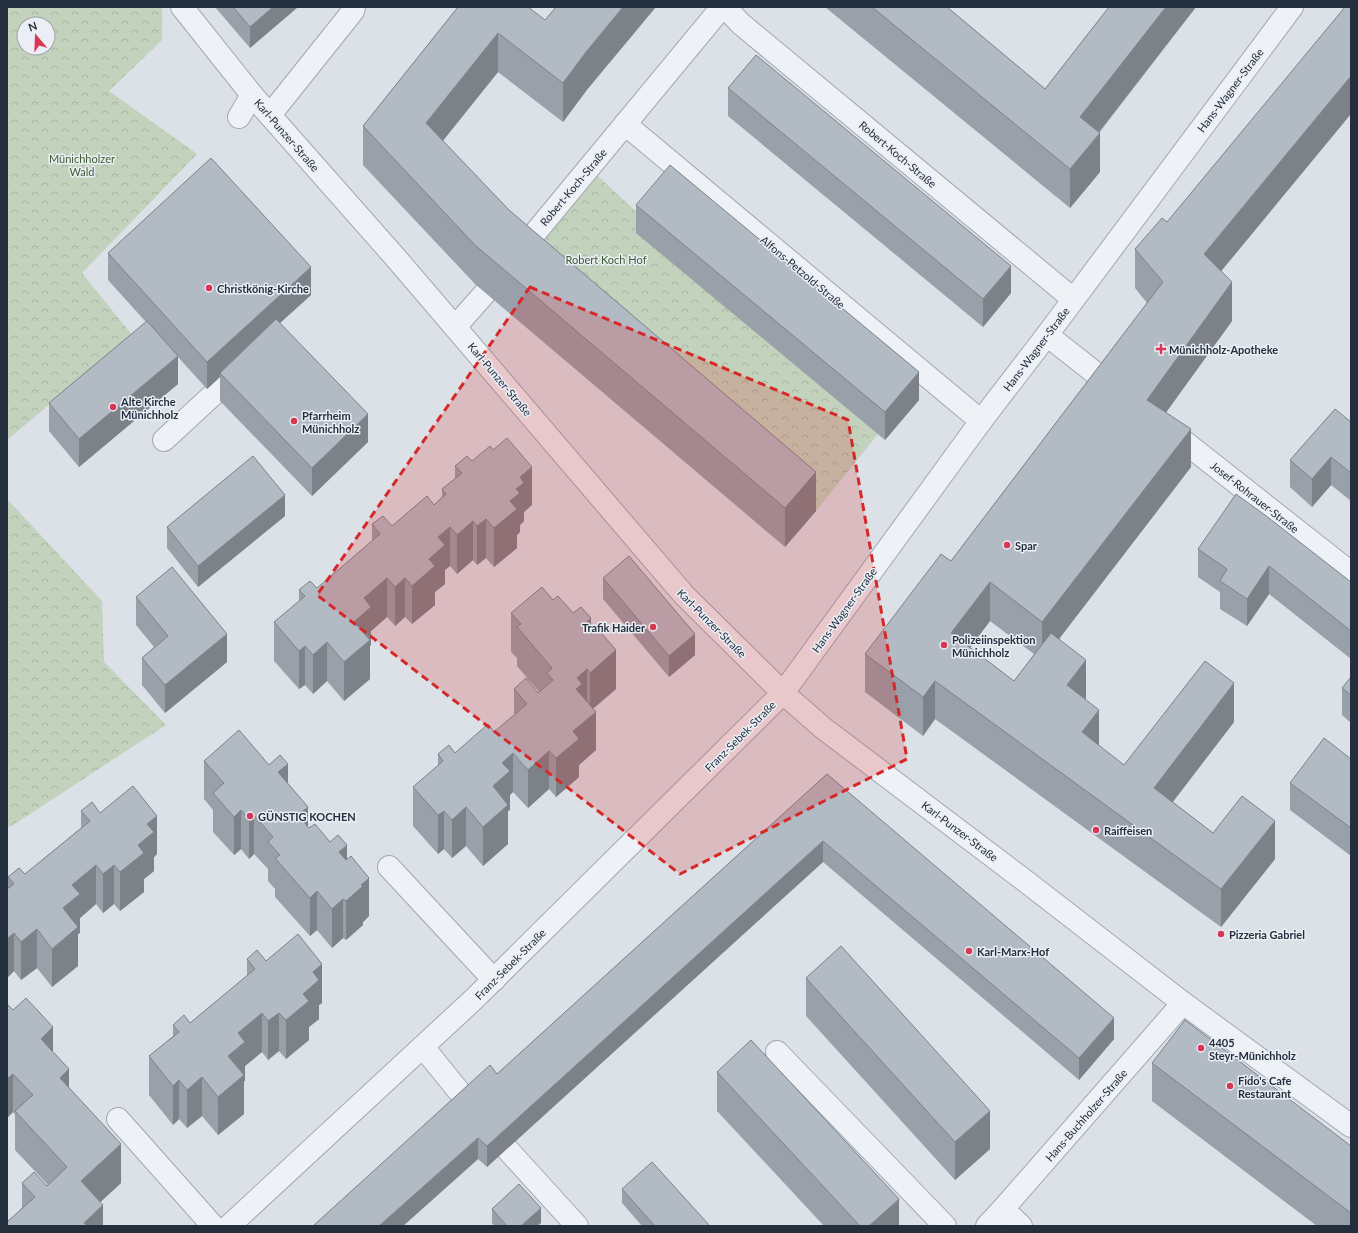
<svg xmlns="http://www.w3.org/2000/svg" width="1358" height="1233" viewBox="0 0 1358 1233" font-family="Lato,sans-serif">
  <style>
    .forest { fill: url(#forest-crowns); fill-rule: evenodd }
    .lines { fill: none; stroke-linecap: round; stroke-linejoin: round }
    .minor-casing { stroke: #a0a8b1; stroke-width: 24 }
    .minor { stroke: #eef1f5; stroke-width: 22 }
    .wall { fill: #99a0a9; fill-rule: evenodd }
    .shaded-wall { fill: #7d8289 }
    .building { fill: #b2bac4; stroke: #7d8289 }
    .marked { fill: #d62828; fill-opacity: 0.2; stroke: #d62828; stroke-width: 3; stroke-dasharray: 8 5; stroke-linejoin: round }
    .poi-dot { fill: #d73655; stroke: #ebeff5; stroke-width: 1.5 }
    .labels { text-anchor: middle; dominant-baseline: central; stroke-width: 3; stroke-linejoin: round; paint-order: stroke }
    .street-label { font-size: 11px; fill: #242f3e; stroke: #ebeff5 }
    .park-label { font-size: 11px; fill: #3b5b31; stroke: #ebeff5 }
    .poi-label { font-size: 11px; font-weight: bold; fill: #242f3e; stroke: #ebeff5; text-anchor: start }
  </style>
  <defs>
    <pattern id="forest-crowns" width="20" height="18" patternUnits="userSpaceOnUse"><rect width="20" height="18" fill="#c2d2bc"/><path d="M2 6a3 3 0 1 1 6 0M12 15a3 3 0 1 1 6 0" fill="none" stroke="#a7b5a3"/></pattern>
  </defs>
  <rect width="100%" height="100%" fill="#dbe1e7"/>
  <g class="forest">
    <path d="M7,7H162V40L109,91L197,154L82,273L132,335L7,440ZM24,24H48V48H24Z"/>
    <polygon points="589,168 878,434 816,511 527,265"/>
    <polygon points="7,499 102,601 104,662 166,725 10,827 7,826"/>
  </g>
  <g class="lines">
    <defs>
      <g id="minor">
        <polyline points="182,7 252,95 395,257 684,595 783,693 823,728 1024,880 1183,1003 1351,1126"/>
        <polyline points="725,7 741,24 1073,299"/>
        <polyline points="270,115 353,11 354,7"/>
        <polyline points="239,117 252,95"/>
        <polyline points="625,124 981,421"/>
        <polyline points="516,256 722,7"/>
        <polyline points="455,327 486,292"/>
        <polyline points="1047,335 1113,387"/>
        <polyline points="1168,429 1351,573"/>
        <polyline points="164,440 242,368"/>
        <polyline points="389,867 494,980"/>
        <polyline points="423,1047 470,1105"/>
        <polyline points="777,1052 945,1226"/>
        <polyline points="118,1119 213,1226"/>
        <polyline points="507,1149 577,1226"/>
        <polyline points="1003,1209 1021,1226"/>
        <polyline points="229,1226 473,1000 783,693 981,421 1047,335 1292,7"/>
        <polyline points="987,1226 1003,1209 1183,1003"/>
      </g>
    </defs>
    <use href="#minor" class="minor-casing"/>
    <use href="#minor" class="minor"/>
  </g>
  <g class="wall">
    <polygon points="215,7 298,7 250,48"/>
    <polygon points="458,7 586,91 563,122 498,72 442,141 509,210 816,511 785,547 475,284 363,165 363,126"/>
    <polygon points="825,7 947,7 1045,89 1109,7 1196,7 1099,133 1100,172 1070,208"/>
    <polygon points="728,88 1011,293 983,327 728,116"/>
    <polygon points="636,205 919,400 885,440 636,233"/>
    <path d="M1135,249L1221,271L1232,321L1166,412L1191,467L1059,639L1086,699L1085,700L1099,746L1124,765L1234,722L1173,802L1213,833L1275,859L1221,927L935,719L923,736L865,692V654L951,561L1147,303L1135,288ZM990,621L1034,654L1014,681L970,648Z"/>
    <polygon points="108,253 311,295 280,323 368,442 312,496 220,401 220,377 207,389 178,357 178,384 79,467 49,431 49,403 146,322 108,280"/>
    <polygon points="1351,422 1351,501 1331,485 1312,507 1290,487 1290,460"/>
    <polygon points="472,461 532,505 524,512 524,521 520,525 520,532 517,535 517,548 494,567 486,558 477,565 473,560 457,574 450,566 445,570 445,584 435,592 435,605 412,624 405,617 395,626 387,617 371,631 371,645 370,646 370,679 344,701 327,681 313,694 305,685 299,689 274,661 274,622 299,601 299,590 317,588 372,541 372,524 392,526 434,505 442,497 442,489 455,479 455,466"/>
    <polygon points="285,516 198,587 167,548 167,527"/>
    <polygon points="1198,549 1351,582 1351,659 1269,594 1247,626 1220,609 1220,592 1198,577"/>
    <polygon points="603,578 695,655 669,677 603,599"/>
    <polygon points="136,597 227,662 165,713 142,685 142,658 154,647 136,625"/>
    <polygon points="553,600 573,613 591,631 616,689 593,709 596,750 579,765 579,777 556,797 549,789 528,808 513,792 510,795 510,810 508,811 508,844 483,866 466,846 452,858 444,849 438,854 413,826 413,787 438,766 438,754 455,753 494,732 514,715 514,689 538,693 539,692 517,666 517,658 511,652 511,613"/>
    <polygon points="1351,677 1351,723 1342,715 1342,688"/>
    <polygon points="1351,759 1351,856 1290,810 1290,783"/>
    <polygon points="204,761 269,765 288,784 308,827 309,828 330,842 347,859 369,916 363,922 363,925 346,940 343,938 332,948 317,930 310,936 275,897 275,889 268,881 268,869 254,854 249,859 241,849 234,855 213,832 213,810 204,799"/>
    <polygon points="827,774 1114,1039 1079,1080 823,862 487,1167 478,1159 403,1226 497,1074"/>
    <polygon points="81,811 100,813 157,854 154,857 154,871 144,879 144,892 120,911 114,904 103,913 96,904 80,918 80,933 78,934 78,966 52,987 37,968 21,980 14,971 8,977 7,976 7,889 8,888 8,877 25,874 81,828"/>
    <polygon points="247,959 266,961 322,1003 319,1005 319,1019 309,1027 309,1040 286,1059 279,1051 268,1060 262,1052 245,1066 245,1081 244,1081 244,1114 218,1135 202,1116 187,1128 179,1119 173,1125 149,1095 149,1056 173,1036 173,1025 190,1023 247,976"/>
    <polygon points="806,978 990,1149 955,1180 806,1016"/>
    <polygon points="7,1004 53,1052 69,1088 121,1183 100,1202 103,1226 7,1226 7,1222 22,1208 22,1183 47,1186 48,1185 15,1150 15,1115 13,1112 7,1118"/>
    <polygon points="1152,1063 1351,1146 1351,1226 1317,1226 1152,1101"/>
    <polygon points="717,1072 899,1226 824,1226 717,1111"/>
    <polygon points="622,1189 710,1226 642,1226 622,1203"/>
    <polygon points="492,1209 541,1223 537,1226 494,1226 492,1223"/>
  </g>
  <g class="shaded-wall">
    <polygon points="273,7 298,7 250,48 250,27"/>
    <polygon points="623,7 656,7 586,91 563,122 563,83 586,52"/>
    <polygon points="1166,7 1196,7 1080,156 1080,117"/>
    <polygon points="498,33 498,72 426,162 426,123"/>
    <polygon points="1351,76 1351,114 1204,292 1204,254"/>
    <polygon points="1100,133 1100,172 1070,208 1070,169"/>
    <polygon points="1011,266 1011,293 983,327 983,299"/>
    <polygon points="311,267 311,295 222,375 220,373 220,377 207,389 207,362"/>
    <polygon points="1232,282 1232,321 1147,439 1147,400"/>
    <polygon points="178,356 178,384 79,467 79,439"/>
    <polygon points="919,372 919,400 885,440 885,412"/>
    <polygon points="368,414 368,442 312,496 312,468"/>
    <polygon points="1191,429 1191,467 1042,661 1042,622"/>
    <polygon points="1331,457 1331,485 1312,507 1312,479"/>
    <polygon points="532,467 532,505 524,512 524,521 520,525 520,532 517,535 517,548 494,567 494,528 510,501 516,489 520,477"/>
    <polygon points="816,472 816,511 785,547 785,508"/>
    <polygon points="285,495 285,516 198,587 198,566"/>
    <polygon points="486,519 486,558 477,565 477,526"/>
    <polygon points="473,521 473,560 457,574 457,535"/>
    <polygon points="450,527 450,566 445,570 445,584 435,592 435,605 412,624 412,586 429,559 438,537"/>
    <polygon points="1269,566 1269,594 1247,626 1247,599"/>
    <polygon points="387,578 387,617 371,631 371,645 370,646 370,679 344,701 344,662 354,622 364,598"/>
    <polygon points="405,578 405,617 395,626 395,587"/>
    <polygon points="990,582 990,621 951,672 951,633"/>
    <polygon points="591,618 591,657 584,625"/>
    <polygon points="227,634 227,662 165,713 165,685"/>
    <polygon points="695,634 695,655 669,677 669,656"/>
    <polygon points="327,642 327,681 313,694 313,655"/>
    <polygon points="305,646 305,685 299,689 299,651"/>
    <polygon points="616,650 616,689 590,711 590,673"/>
    <polygon points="1086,660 1086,699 1067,724 1067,685"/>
    <polygon points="587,669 587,708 576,689 577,678"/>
    <polygon points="935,681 935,719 923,736 923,697"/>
    <polygon points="1234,683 1234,722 1154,826 1154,788"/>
    <polygon points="1099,710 1099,749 1082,732"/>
    <polygon points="596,712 596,750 579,765 579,777 556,797 556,758 573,731"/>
    <polygon points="549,751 549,789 528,808 528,770"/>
    <polygon points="513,753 513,792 510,795 510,810 508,811 508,844 483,866 483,827 493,786 502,763"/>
    <polygon points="288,764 288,802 278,772"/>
    <polygon points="308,807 308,845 298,815"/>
    <polygon points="466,807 466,846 452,858 452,820"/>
    <polygon points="241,810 241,849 234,855 234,817"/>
    <polygon points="444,811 444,849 438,854 438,815"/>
    <polygon points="254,815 254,854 249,859 249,820"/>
    <polygon points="157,816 157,854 154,857 154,871 144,879 144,892 120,911 120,872 138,845 147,824"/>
    <polygon points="1275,821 1275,859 1221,927 1221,889"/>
    <polygon points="823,841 823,862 487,1167 487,1146"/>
    <polygon points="347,845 347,884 339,852"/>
    <polygon points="96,865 96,904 80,918 80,933 78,934 78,966 52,987 52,949 63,908 72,885"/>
    <polygon points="114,865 114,904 103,913 103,874"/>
    <polygon points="369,878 369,916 363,922 363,925 346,940 346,901 361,885"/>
    <polygon points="317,891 317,930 310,936 310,898"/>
    <polygon points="343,899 343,938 332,948 332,909"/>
    <polygon points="37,929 37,968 21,980 21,942"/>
    <polygon points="14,933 14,971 8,977 8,938"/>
    <polygon points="322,964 322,1003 319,1005 319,1019 309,1027 309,1040 286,1059 286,1020 303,994 313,972"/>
    <polygon points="262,1013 262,1052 245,1066 245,1081 244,1081 244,1114 218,1135 218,1097 228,1056 238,1033"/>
    <polygon points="279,1013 279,1051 268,1060 268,1021"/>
    <polygon points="1114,1018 1114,1039 1079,1080 1079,1058"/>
    <polygon points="53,1027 53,1066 41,1039"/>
    <polygon points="69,1069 69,1108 60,1078"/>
    <polygon points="13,1074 13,1112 7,1118 7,1079"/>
    <polygon points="202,1077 202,1116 187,1128 187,1090"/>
    <polygon points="179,1080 179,1119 173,1125 173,1086"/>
    <polygon points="990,1111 990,1149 955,1180 955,1142"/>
    <polygon points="478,1138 478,1159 403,1226 379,1226"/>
    <polygon points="121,1144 121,1183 81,1220 81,1181"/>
    <polygon points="899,1199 899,1226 869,1226"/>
    <polygon points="103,1205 103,1226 84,1226 84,1223"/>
    <polygon points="541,1208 541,1223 537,1226 521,1226"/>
  </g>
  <g class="building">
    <polygon points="233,7 273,7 250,27"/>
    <polygon points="458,7 528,7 545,20 556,7 623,7 586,52 563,83 498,33 426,123 509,210 816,472 785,508 475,245 363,126"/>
    <polygon points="872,7 947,7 1045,89 1109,7 1166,7 1080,117 1100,133 1070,169"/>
    <polygon points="1345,7 1351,7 1351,76 1204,254 1232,282 1147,400 1191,429 1042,622 990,582 951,633 1014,681 1051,633 1086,660 1067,685 1099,710 1082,732 1124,765 1205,661 1234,683 1154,788 1213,833 1242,796 1275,821 1221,889 935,681 923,697 865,654 941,554 951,561 1163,282 1135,249 1162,218 1167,222"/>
    <polygon points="756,55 1011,266 983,299 728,88"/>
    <polygon points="211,158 311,267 207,362 108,253"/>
    <polygon points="670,165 919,372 885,412 636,205"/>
    <polygon points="276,319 368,414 312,468 220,373"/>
    <polygon points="147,321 178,356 79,439 49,403"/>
    <polygon points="1335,409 1351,422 1351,473 1331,457 1312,479 1290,460"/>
    <polygon points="507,438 532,467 520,477 524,483 516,489 520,493 510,501 517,509 494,528 486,519 477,526 473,521 457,535 450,527 438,537 445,545 429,559 435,566 412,586 405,578 395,587 387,578 364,598 371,607 354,622 370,640 344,662 327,642 313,655 305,646 299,651 274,622 305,596 299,590 310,581 317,588 380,534 372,524 383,516 392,526 427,496 434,505 446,494 442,489 462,473 455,466 467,456 472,461 490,446 493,450"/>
    <polygon points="253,456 285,495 198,566 167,527"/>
    <polygon points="1236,494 1265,515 1351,582 1351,631 1269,566 1247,599 1220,581 1227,569 1198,549"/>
    <polygon points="629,556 695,634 669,656 603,578"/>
    <polygon points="172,567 227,634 165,685 142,658 168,636 136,597"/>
    <polygon points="542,587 553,600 558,596 573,613 581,607 591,618 584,625 590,632 596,627 616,650 590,673 587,669 577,678 582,684 576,689 596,712 573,731 579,739 556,758 549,751 528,770 513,753 502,763 510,771 493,786 508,805 483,827 466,807 452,820 444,811 438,815 413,787 443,761 438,754 449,745 455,753 488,724 494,732 527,704 514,689 526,678 538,693 553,680 547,673 552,668 517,627 521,624 511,613"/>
    <polygon points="1351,677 1351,695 1342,688"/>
    <polygon points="239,730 269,765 280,755 288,764 278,772 308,807 298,815 309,828 315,824 330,842 338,835 347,845 339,852 346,860 351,856 369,878 361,885 363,886 346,901 343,899 332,909 317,891 310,898 275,858 280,855 268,842 273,837 254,815 249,820 241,810 234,817 213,793 224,783 204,761"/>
    <polygon points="1324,738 1351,759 1351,828 1290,783"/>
    <polygon points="827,774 1114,1018 1079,1058 823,841 487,1146 478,1138 379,1226 313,1226 490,1065 497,1074"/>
    <polygon points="133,786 157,816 147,824 154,832 138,845 144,853 120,872 114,865 103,874 96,865 72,885 80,894 63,908 78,927 52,949 37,929 21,942 14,933 8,938 7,937 7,889 14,884 8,877 19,868 25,874 90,821 81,811 92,802 100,813"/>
    <polygon points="298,934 322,964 313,972 319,980 303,994 309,1001 286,1020 279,1013 268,1021 262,1013 238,1033 245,1042 228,1056 244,1075 218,1097 202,1077 187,1090 179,1080 173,1086 149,1056 179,1032 173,1025 184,1015 190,1023 255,969 247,959 257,950 266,961"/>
    <polygon points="841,946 990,1111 955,1142 806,978"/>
    <polygon points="26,998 53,1027 41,1039 69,1069 60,1078 121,1144 81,1181 103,1205 84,1223 87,1226 9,1226 7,1224 7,1222 35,1197 22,1183 34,1172 47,1186 67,1167 15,1111 33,1095 13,1074 7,1079 7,1004 13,1010"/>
    <polygon points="1185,1020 1351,1146 1351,1213 1152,1063"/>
    <polygon points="751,1040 899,1199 869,1226 860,1226 717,1072"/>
    <polygon points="652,1162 710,1226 655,1226 622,1189"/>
    <polygon points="519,1184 541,1208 521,1226 507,1226 492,1209"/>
  </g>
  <path class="marked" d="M530,287L848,420L907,759L680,874L317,595Z"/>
  <g class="poi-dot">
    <circle cx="209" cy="288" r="4"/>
    <path d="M1159 343h4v4h4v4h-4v4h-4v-4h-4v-4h4z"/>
    <circle cx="113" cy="407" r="4"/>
    <circle cx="294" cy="421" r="4"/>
    <circle cx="1007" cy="545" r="4"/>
    <circle cx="653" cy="627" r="4"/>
    <circle cx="944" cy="645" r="4"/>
    <circle cx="250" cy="816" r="4"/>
    <circle cx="1096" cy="830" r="4"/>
    <circle cx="1221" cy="934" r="4"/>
    <circle cx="969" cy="951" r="4"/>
    <circle cx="1201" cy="1048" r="4"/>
    <circle cx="1230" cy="1086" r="4"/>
  </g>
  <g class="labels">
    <g class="street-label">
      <text transform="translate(1230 90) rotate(-53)">Hans-Wagner-Straße</text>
      <text transform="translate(287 135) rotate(49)">Karl-Punzer-Straße</text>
      <text transform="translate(898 154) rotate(40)">Robert-Koch-Straße</text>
      <text transform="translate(573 187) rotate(-50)">Robert-Koch-Straße</text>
      <text transform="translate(803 272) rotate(40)">Alfons-Petzold-Straße</text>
      <text transform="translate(1036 349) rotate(-53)">Hans-Wagner-Straße</text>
      <text transform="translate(500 379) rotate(50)">Karl-Punzer-Straße</text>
      <text transform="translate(1255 497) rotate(38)">Josef-Rohrauer-Straße</text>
      <text transform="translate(844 610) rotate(-54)">Hans-Wagner-Straße</text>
      <text transform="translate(712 623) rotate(45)">Karl-Punzer-Straße</text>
      <text transform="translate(740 736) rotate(-45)">Franz-Sebek-Straße</text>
      <text transform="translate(960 831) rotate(37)">Karl-Punzer-Straße</text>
      <text transform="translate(510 964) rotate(-45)">Franz-Sebek-Straße</text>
      <text transform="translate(1086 1115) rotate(-49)">Hans-Buchholzer-Straße</text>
    </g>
    <g class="park-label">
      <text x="82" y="158">Münichholzer<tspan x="82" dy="13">Wald</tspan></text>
      <text x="606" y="259">Robert Koch Hof</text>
    </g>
    <g class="poi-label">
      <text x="217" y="288">Christkönig-Kirche</text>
      <text x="1169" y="349">Münichholz-Apotheke</text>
      <text x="121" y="401">Alte Kirche<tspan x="121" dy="13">Münichholz</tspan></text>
      <text x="302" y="415">Pfarrheim<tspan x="302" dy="13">Münichholz</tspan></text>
      <text x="1015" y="545">Spar</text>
      <text x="645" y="627" text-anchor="end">Trafik Haider</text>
      <text x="952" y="639">Polizeiinspektion<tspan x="952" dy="13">Münichholz</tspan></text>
      <text x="258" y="816">GÜNSTIG KOCHEN</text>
      <text x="1104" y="830">Raiffeisen</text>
      <text x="1229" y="934">Pizzeria Gabriel</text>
      <text x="977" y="951">Karl-Marx-Hof</text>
      <text x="1209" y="1042">4405<tspan x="1209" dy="13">Steyr-Münichholz</tspan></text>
      <text x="1238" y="1080">Fido's Cafe<tspan x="1238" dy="13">Restaurant</tspan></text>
    </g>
  </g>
  <rect width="1358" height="1233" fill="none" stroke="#242f3e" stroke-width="16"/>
  <g transform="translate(36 36) rotate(341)"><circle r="19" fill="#ebeff5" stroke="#9ba2ac"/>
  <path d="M0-3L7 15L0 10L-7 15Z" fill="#d73655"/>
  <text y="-6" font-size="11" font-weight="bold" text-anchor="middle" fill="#242f3e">N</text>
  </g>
</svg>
